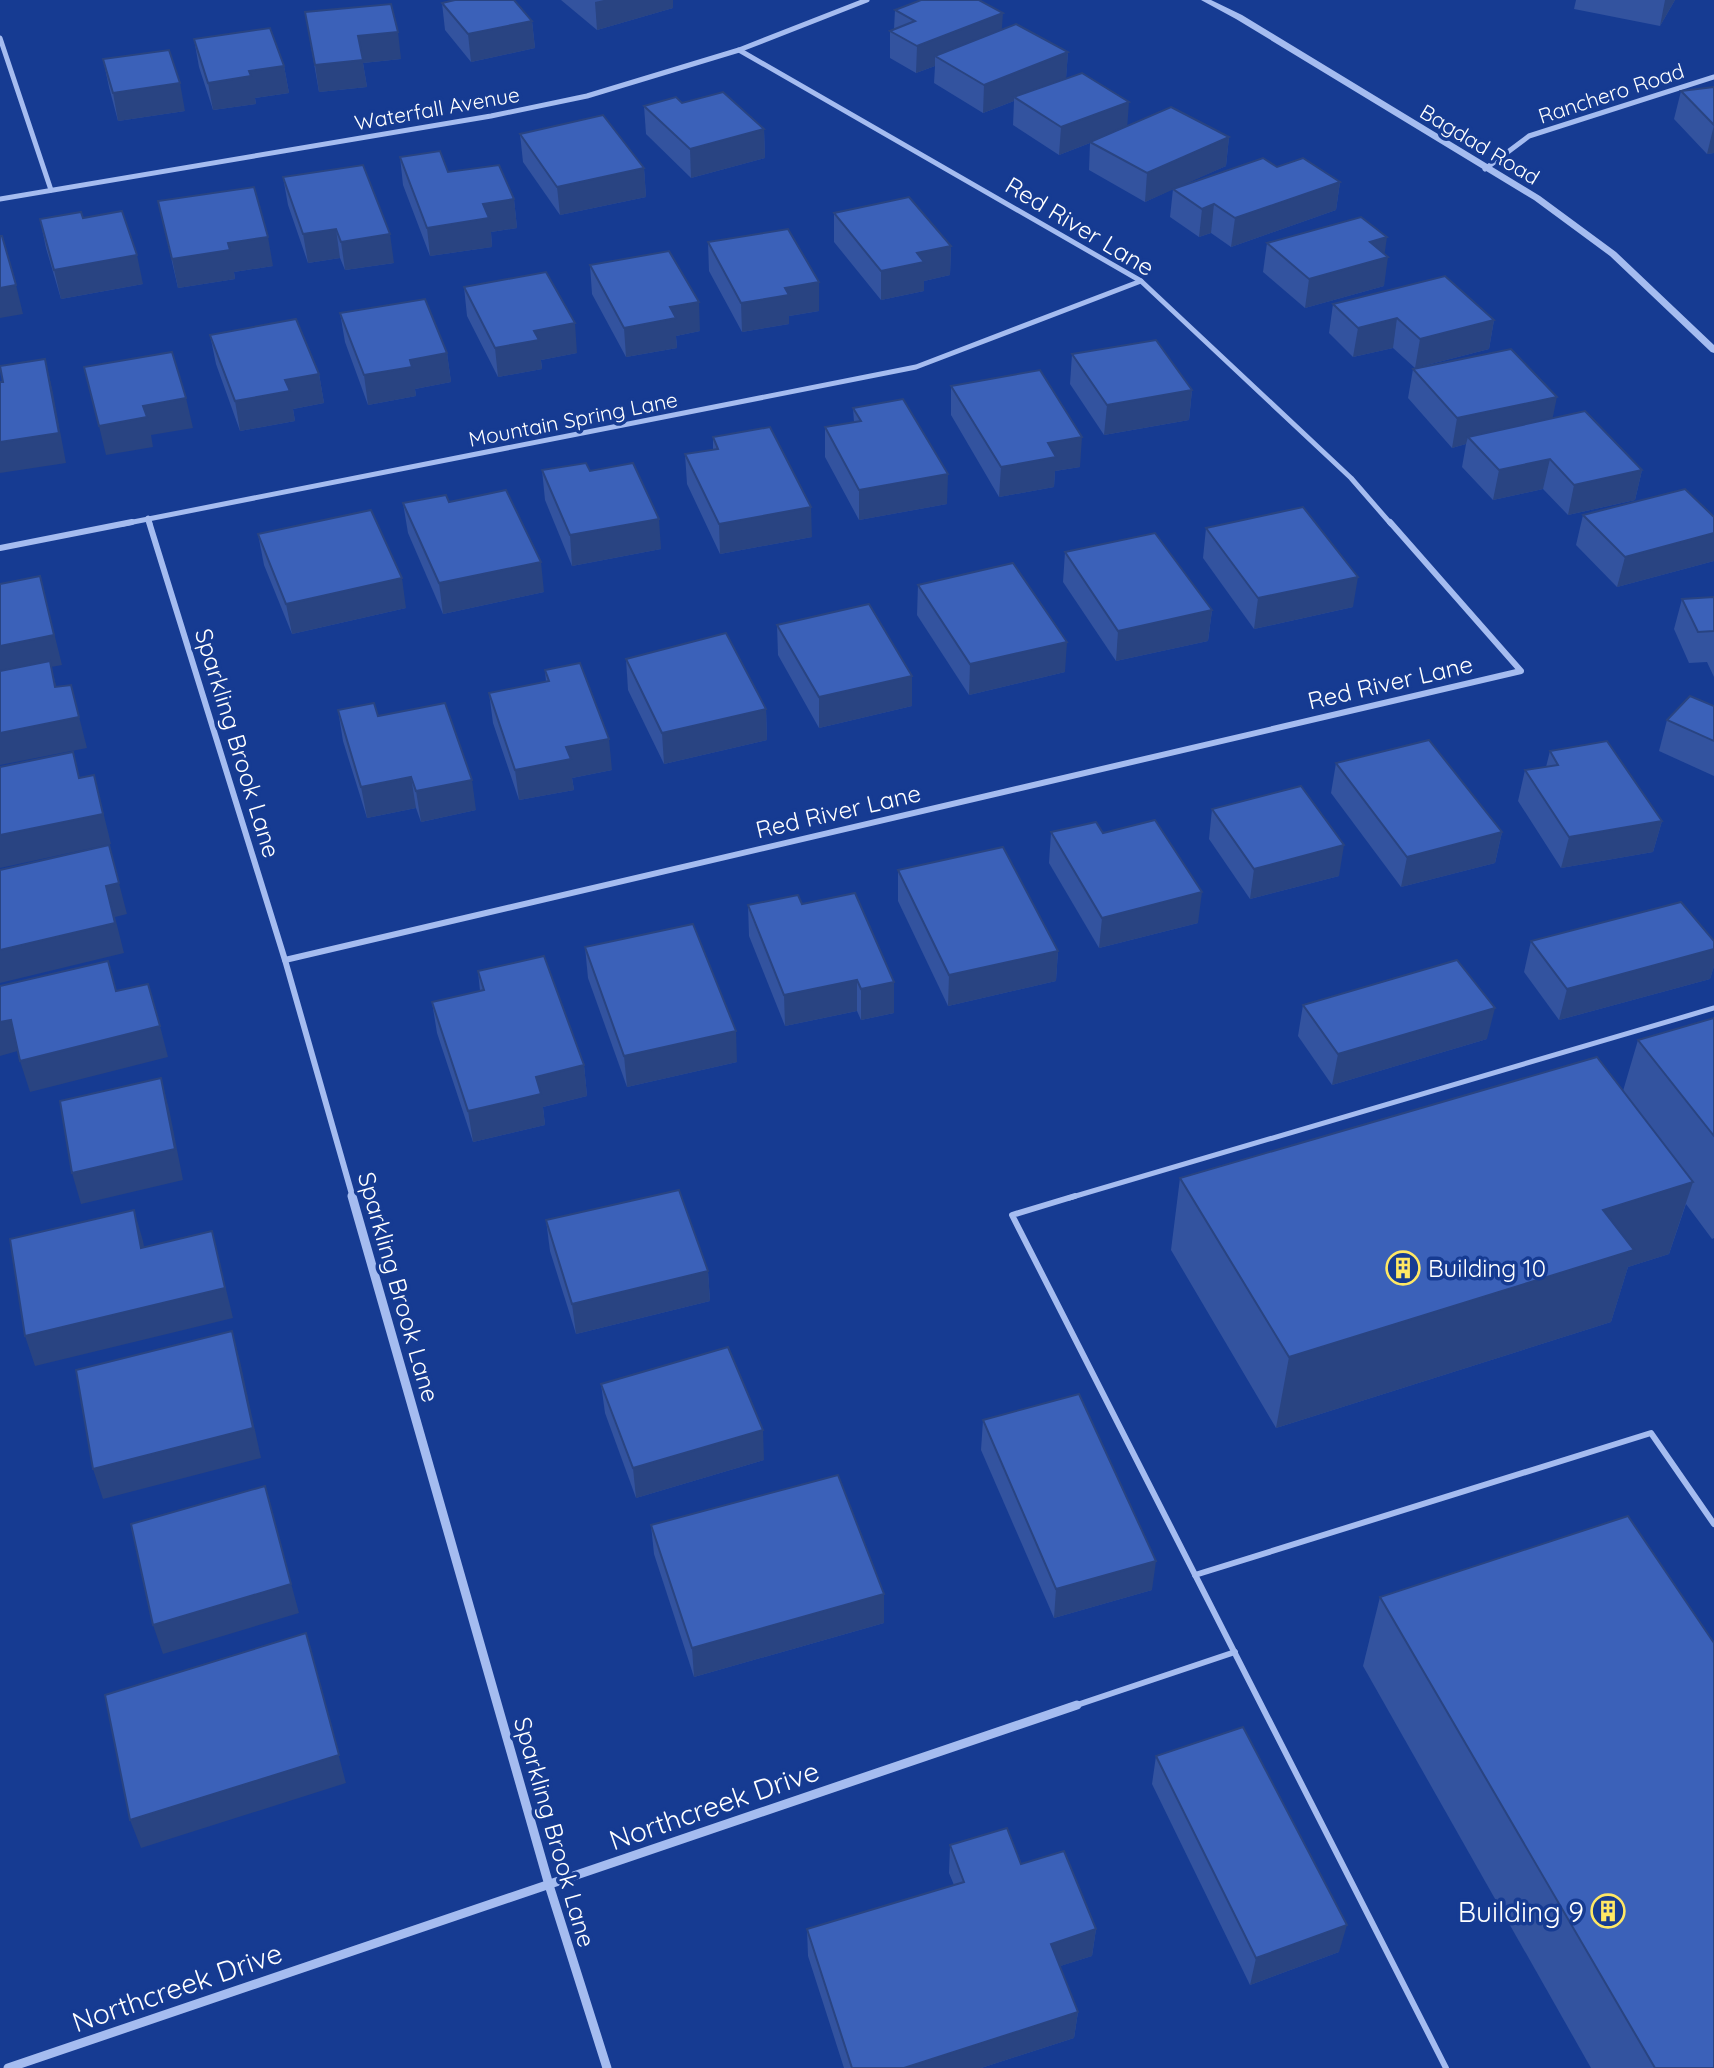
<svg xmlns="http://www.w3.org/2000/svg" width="1714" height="2068" viewBox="0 0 1714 2068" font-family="Quicksand,sans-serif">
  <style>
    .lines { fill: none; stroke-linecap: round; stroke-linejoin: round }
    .service-far1 { stroke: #a5bcf0; stroke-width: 5 }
    .service { stroke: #a5bcf0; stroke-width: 6 }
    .minor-far2 { stroke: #a5bcf0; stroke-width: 5 }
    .minor-far1 { stroke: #a5bcf0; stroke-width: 6 }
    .minor { stroke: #a5bcf0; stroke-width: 9 }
    .tertiary { fill: #a5bcf0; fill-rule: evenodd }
    .wall { fill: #33539f }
    .shaded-wall { fill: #294482 }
    .building { fill: #3b61b9; stroke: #294482; stroke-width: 2 }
    .labels { text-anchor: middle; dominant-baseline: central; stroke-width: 7; stroke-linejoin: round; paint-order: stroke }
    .far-street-label { font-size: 21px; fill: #fff; stroke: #163b92 }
    .street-label { font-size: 24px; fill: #fff; stroke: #163b92 }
    .poi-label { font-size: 24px; fill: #fff; stroke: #163b92; text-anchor: start }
    .near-street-label { font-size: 28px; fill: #fff; stroke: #163b92 }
    .near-poi-label { font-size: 28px; fill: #fff; stroke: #163b92; text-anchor: end }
  </style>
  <rect width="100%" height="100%" fill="#163b92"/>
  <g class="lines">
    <polyline class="service-far1" points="1069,1198 1714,1008"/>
    <g class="service">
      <polyline points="1075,1196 1012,1215 1446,2068"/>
      <polyline points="1195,1575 1651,1433 1714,1524"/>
      <polyline points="1077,1705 1235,1652"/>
    </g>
    <g class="minor-far2">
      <polyline points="0,38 51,190"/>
      <polyline points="739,50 1141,281 1351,478 1391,524"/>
      <polyline points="1485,169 1529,136 1714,77"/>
      <polyline points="0,199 491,116 587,96 739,50 867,0"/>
      <polyline points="148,518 150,524"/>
      <polyline points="123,524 916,367 1141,281"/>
    </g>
    <g class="minor-far1">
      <polyline points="149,522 285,960 353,1198"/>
      <polyline points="0,548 132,522"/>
      <polyline points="285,960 1521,671 1390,522"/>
    </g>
    <g class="minor">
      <polyline points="352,1196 549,1885 607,2068"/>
      <polyline points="8,2068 1077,1705"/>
    </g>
    <polygon class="tertiary" points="1201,0 1211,0 1242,15 1540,196 1616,252 1714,345 1714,353 1711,352 1610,256 1534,200 1236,19"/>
  </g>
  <g class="wall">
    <polygon points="561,0 673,0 673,8 597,30"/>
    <polygon points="1576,0 1675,0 1660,26 1574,9"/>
    <polygon points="442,3 532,21 535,48 471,62 445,30"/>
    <polygon points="895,10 1002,30 1068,52 1066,78 1128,126 1229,137 1226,166 1177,187 1277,167 1340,182 1336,210 1231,247 1211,233 1199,237 1170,217 1173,189 1145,202 1089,170 1090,143 1059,155 1013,125 1014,101 983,113 934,83 935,66 916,73 890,58 890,31 894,29"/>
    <polygon points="305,12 401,59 363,63 367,87 319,92"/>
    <polygon points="194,39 284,66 289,93 255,98 256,104 213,110 199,67"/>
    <polygon points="103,59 185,111 118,121 109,87"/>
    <polygon points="1714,87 1714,153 1707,154 1674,119 1681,91"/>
    <polygon points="682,103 764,129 765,158 691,178 646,134 644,106"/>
    <polygon points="520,134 644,168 646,197 560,215 523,162"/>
    <polygon points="400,157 448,172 514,199 517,228 491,232 492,247 430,256 403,185"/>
    <polygon points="283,177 394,263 345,270 340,258 308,263 288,205"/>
    <polygon points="158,201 273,266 234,272 235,279 178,288"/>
    <polygon points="834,213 951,246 950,275 924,281 924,291 881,300 834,242"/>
    <polygon points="83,218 143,284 61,299 46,248 40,219"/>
    <polygon points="708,242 819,311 789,316 789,324 742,332 709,271"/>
    <polygon points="1267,243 1385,254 1384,286 1305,308 1263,272"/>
    <polygon points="590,265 700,331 676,336 677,348 626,357 592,294"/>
    <polygon points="464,287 577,353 541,360 542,369 498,377 467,316"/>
    <polygon points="1333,304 1494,320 1489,349 1415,368 1393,348 1353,357 1329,333"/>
    <polygon points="340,313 447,353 451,382 415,389 416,396 368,405 345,342"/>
    <polygon points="210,335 319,374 324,403 293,409 295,421 240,431 216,364"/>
    <polygon points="1072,354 1192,390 1189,420 1104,435 1070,384"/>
    <polygon points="1413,369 1553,418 1642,470 1635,500 1568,515 1543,489 1493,500 1462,467 1466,444 1452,448 1408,398"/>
    <polygon points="951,386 1080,467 1055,471 1054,487 999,497 951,415"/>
    <polygon points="853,408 947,504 859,520 825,457 825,427 854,422"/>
    <polygon points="713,437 812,537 720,554 687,484 685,454 713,450"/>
    <polygon points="542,470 590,471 661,549 572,566 545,500"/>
    <polygon points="403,503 544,592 443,614 408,533"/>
    <polygon points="1583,515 1714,517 1714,561 1617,587 1576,545"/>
    <polygon points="1206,528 1353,607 1254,629 1203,558"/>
    <polygon points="258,534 406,608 292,634 264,565"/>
    <polygon points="1065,552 1212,610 1208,641 1116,661 1063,582"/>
    <polygon points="918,585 1065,672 969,695 917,615"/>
    <polygon points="1714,597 1714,677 1707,662 1689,663 1674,629 1682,599"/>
    <polygon points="777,625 912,706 819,728 778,655"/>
    <polygon points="626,659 766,709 767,740 664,764 628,690"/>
    <polygon points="545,670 612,770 572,778 574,790 519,800 493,723 489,693 546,682"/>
    <polygon points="1714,706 1714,776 1659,751 1667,720"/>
    <polygon points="338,710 378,716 476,810 421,822 416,808 367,818 343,741"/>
    <polygon points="1550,751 1662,821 1653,852 1561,868 1518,801 1525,770 1546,767"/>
    <polygon points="1336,763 1502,832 1495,863 1401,887 1331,793"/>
    <polygon points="1212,809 1339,876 1250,899 1209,839"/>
    <polygon points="1051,832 1103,833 1198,923 1099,948 1049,863"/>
    <polygon points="898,870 1058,951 1056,981 948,1006 898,901"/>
    <polygon points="802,904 894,982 894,1013 861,1020 857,1011 785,1026 749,936 748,905"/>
    <polygon points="1531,941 1714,941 1714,966 1710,979 1559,1020 1524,972"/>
    <polygon points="585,947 737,1062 627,1087 588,978"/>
    <polygon points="478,971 584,1065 587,1096 543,1107 545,1125 473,1142 437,1033 432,1002 480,991"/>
    <polygon points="1303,1005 1487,1039 1332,1085 1298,1036"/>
    <polygon points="1714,1018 1714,1238 1712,1239 1686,1204 1669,1254 1628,1267 1611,1322 1276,1428 1171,1250 1180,1178 1623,1091 1638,1040"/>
    <polygon points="546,1220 708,1271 710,1301 576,1334 550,1251"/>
    <polygon points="601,1384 764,1460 636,1498 605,1413"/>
    <polygon points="983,1420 1152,1590 1054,1618 981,1450"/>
    <polygon points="651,1525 884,1623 694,1677 654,1554"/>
    <polygon points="1380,1597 1714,2068 1591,2068 1363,1666"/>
    <polygon points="1156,1756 1339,1952 1250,1985 1152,1784"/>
    <polygon points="950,1845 1021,1864 1096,1929 1092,1956 1060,1966 1078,2012 1074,2038 981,2068 844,2068 808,1956 807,1929 954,1885 949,1873"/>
  </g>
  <g class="shaded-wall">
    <polygon points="604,0 673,0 673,8 597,30 595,2"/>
    <polygon points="1665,0 1675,0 1660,26"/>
    <polygon points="1003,13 1001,40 935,56 935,66 916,73 917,46"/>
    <polygon points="532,21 535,48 471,62 468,34"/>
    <polygon points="398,32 401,59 363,63 367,87 319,92 315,65 358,36"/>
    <polygon points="1068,52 1066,80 1014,97 1014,101 983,113 984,85"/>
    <polygon points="284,66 289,93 255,98 256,104 213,110 208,83 249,71"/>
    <polygon points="180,83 185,111 118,121 113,93"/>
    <polygon points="1129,102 1127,130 1090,142 1090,143 1059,155 1061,127"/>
    <polygon points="1714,125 1714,153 1707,154"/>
    <polygon points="764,129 765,158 691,178 690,149"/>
    <polygon points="1229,137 1226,166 1145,202 1147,173"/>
    <polygon points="644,168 646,197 560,215 557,187"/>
    <polygon points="1340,182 1336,210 1231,247 1235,218"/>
    <polygon points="514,199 517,228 491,232 492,247 430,256 427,228 483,204"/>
    <polygon points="1214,204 1211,233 1199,237 1202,209"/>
    <polygon points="336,229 340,258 308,263 303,234"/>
    <polygon points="390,234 394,263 345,270 341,242"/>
    <polygon points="268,237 273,266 234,272 235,279 178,288 172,259 228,243"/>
    <polygon points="1387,237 1384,258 1388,257 1384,286 1305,308 1309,279 1370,242"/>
    <polygon points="951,246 950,275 924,281 924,291 881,300 881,271 917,253"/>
    <polygon points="137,255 143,284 61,299 54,270"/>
    <polygon points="819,282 819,311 789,316 789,324 742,332 741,303 785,288"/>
    <polygon points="16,285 23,314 0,318 0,288"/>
    <polygon points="699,302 700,331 676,336 677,348 626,357 624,328 670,307"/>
    <polygon points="1397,318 1393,348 1353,357 1358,328"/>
    <polygon points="1494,320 1489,349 1415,368 1420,339"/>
    <polygon points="575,323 577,353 541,360 542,369 498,377 495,348 534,331"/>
    <polygon points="447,353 451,382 415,389 416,396 368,405 364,375 410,360"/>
    <polygon points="45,359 52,388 66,463 0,473 0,442"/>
    <polygon points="319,374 324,403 293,409 295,421 240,431 235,401 285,380"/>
    <polygon points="1192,390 1189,420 1104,435 1107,405"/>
    <polygon points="1557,397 1551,426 1468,437 1466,444 1452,448 1457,418"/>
    <polygon points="186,398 193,428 151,435 153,447 106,455 99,426 143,406"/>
    <polygon points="1082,437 1080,467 1055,471 1054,487 999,497 1001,467 1048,443"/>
    <polygon points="1550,459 1543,489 1493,500 1499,470"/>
    <polygon points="1642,470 1635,500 1568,515 1574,485"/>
    <polygon points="948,474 947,504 859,520 859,490"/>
    <polygon points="811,507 812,537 720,554 719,524"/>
    <polygon points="659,519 661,549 572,566 570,535"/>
    <polygon points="1714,533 1714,561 1617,587 1625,557"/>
    <polygon points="541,562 544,592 443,614 439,583"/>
    <polygon points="40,576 62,665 51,667 58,692 0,678 0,646"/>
    <polygon points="1358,577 1353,607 1254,629 1258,598"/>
    <polygon points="402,578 406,608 292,634 286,604"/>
    <polygon points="1212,610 1208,641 1116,661 1118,631"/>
    <polygon points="1067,642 1065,672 969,695 970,664"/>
    <polygon points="912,676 912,706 819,728 819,697"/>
    <polygon points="71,685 87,748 0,765 0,733"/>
    <polygon points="766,709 767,740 664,764 662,733"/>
    <polygon points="609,739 612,770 572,778 574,790 519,800 515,770 566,747"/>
    <polygon points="94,775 111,844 0,868 0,835"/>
    <polygon points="411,777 416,808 367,818 361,787"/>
    <polygon points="472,780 476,810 421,822 416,791"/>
    <polygon points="1662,821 1653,852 1561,868 1569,837"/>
    <polygon points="1502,832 1495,863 1401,887 1407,857"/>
    <polygon points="109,845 127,914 115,917 124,953 0,983 0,950 106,886"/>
    <polygon points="1344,845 1339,876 1250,899 1254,869"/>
    <polygon points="1202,892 1198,923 1099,948 1102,918"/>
    <polygon points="1714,949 1714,966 1710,979 1559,1020 1567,989"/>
    <polygon points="1058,951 1056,981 948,1006 949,975"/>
    <polygon points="857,980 857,1011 785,1026 784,995"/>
    <polygon points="894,982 894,1013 861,1020 861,989"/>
    <polygon points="1495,1008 1487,1039 1332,1085 1338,1054"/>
    <polygon points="11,1020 21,1050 0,1056 0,1022"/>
    <polygon points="160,1026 168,1057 30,1092 20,1061"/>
    <polygon points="736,1031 737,1062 627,1087 624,1056"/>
    <polygon points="584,1065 587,1096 543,1107 545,1125 473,1142 468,1111 536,1077"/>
    <polygon points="161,1078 169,1109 183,1180 81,1204 72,1173"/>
    <polygon points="1693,1182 1669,1254 1628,1267 1611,1322 1276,1428 1289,1357 1603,1210"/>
    <polygon points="134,1210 143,1241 150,1278 141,1248"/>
    <polygon points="212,1231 233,1318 35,1366 25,1336"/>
    <polygon points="708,1271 710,1301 576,1334 572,1304"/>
    <polygon points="232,1331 240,1361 261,1458 103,1499 93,1469"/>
    <polygon points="763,1430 764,1460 636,1498 633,1468"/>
    <polygon points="265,1486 299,1613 163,1654 153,1625"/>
    <polygon points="1156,1561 1152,1590 1054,1618 1056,1589"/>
    <polygon points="884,1594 884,1623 694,1677 692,1648"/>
    <polygon points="306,1633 346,1783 141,1848 130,1820"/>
    <polygon points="1347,1925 1339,1952 1250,1985 1256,1958"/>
    <polygon points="1096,1929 1092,1956 1048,1970 1051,1944"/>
    <polygon points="1078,2012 1074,2038 981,2068 904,2068"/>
  </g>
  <g class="building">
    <polygon points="455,0 514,0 532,21 468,34 442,3"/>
    <polygon points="921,0 979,0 1003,13 917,46 890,31 915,21 895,10"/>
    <polygon points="391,4 398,32 358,36 363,60 315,65 305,12"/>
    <polygon points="1016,24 1068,52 984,85 935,56"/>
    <polygon points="270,28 284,66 249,71 251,76 208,83 194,39"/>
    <polygon points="169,50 180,83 113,93 103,59"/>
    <polygon points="1082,73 1129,102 1061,127 1014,97"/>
    <polygon points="1714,87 1714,125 1681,91"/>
    <polygon points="723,92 764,129 690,149 644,106 676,97 682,103"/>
    <polygon points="1171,107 1229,137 1147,173 1090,142"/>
    <polygon points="603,115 644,168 557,187 520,134"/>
    <polygon points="440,151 448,172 499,165 514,199 483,204 489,218 427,228 400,157"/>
    <polygon points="1263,158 1277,167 1303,158 1340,182 1235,218 1214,204 1202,209 1173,189"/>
    <polygon points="363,165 390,234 341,242 336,229 303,234 283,177"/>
    <polygon points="254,187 268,237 228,243 230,250 172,259 158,201"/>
    <polygon points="909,197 951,246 917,253 924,262 881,271 834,213"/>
    <polygon points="122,211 137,255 54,270 40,219 81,212 83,218"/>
    <polygon points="1361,217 1387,237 1370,242 1388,257 1309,279 1267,243"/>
    <polygon points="788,229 819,282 785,288 789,295 741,303 708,242"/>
    <polygon points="0,236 2,236 16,285 0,288"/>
    <polygon points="669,251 699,302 670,307 676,318 624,328 590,265"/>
    <polygon points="546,272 575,323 534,331 539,340 495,348 464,287"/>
    <polygon points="1445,276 1494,320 1420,339 1397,318 1358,328 1333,304"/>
    <polygon points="425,299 447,353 410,360 412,367 364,375 340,313"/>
    <polygon points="296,319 319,374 285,380 290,391 235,401 210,335"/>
    <polygon points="1156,340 1192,390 1107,405 1072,354"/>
    <polygon points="1511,349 1557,397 1457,418 1413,369"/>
    <polygon points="172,352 186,398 143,406 147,417 99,426 84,367"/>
    <polygon points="45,359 59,433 0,442 0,382 3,382 0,366"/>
    <polygon points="1040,370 1082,437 1048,443 1056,457 1001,467 951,386"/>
    <polygon points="903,399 948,474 859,490 825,427 861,421 853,408"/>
    <polygon points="1585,411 1642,470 1574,485 1550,459 1499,470 1468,437"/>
    <polygon points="770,427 811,507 719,524 685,454 718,449 713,437"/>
    <polygon points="586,463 590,471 633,463 659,519 570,535 542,470"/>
    <polygon points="1685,489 1714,517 1714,533 1625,557 1583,515"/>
    <polygon points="506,490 541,562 439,583 403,503 446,495 449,502"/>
    <polygon points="1303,507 1358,577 1258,598 1206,528"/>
    <polygon points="371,510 402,578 286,604 258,534"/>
    <polygon points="1155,533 1212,610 1118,631 1065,552"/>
    <polygon points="1013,563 1067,642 970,664 918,585"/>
    <polygon points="40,576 54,635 0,646 0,584"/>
    <polygon points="1714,597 1714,631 1698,632 1682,599"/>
    <polygon points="869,604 912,676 819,697 777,625"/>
    <polygon points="726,633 766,709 662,733 626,659"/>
    <polygon points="50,661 55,687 71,685 79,717 0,733 0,671"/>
    <polygon points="580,663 609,739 566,747 571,759 515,770 489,693 549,681 545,670"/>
    <polygon points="1690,696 1714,706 1714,741 1667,720"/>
    <polygon points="374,703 378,716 445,703 472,780 416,791 411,777 361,787 338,710"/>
    <polygon points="1429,740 1502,832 1407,857 1336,763"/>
    <polygon points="1607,741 1662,821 1569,837 1525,770 1558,765 1550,751"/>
    <polygon points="73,752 79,778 94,775 103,814 0,835 0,767"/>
    <polygon points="1301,786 1344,845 1254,869 1212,809"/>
    <polygon points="1155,820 1202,892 1102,918 1051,832 1096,822 1103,833"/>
    <polygon points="109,845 119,883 106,886 115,923 0,950 0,870"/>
    <polygon points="1003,847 1058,951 949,975 898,870"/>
    <polygon points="855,893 894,982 861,989 857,980 784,995 748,905 798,895 802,904"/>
    <polygon points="1681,902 1714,941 1714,949 1567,989 1531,941"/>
    <polygon points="693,924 736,1031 624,1056 585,947"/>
    <polygon points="544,956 584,1065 536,1077 541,1094 468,1111 432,1002 484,990 478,971"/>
    <polygon points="1457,960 1495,1008 1338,1054 1303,1005"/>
    <polygon points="108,961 116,991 148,984 160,1026 20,1061 11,1020 0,1022 0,986"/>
    <polygon points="1714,1018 1714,1136 1638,1040"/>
    <polygon points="1597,1057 1693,1182 1603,1210 1634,1250 1289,1357 1180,1178"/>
    <polygon points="161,1078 175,1149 72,1173 60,1101"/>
    <polygon points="679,1190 708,1271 572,1304 546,1220"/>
    <polygon points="134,1210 141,1248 212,1231 225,1288 25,1336 10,1239"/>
    <polygon points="232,1331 253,1428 93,1469 76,1370"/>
    <polygon points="728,1347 763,1430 633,1468 601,1384"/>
    <polygon points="1079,1394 1156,1561 1056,1589 983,1420"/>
    <polygon points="838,1475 884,1594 692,1648 651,1525"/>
    <polygon points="265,1486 291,1584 153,1625 131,1524"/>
    <polygon points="1628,1516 1714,1643 1714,2068 1655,2068 1380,1597"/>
    <polygon points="306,1633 339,1755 130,1820 105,1695"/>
    <polygon points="1243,1727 1347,1925 1256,1958 1156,1756"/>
    <polygon points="1007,1828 1021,1864 1064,1851 1096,1929 1051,1944 1078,2012 904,2068 852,2068 807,1929 964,1882 950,1845"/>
  </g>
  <defs>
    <symbol id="building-ring" viewBox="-11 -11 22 22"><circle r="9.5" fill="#163b92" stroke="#ffe864" stroke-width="1.5"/><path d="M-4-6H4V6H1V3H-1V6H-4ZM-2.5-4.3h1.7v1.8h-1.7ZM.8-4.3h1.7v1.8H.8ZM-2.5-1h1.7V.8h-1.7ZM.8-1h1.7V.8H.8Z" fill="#ffe864"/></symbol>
  </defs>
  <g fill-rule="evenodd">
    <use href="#building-ring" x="1384" y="1249" width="38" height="38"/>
    <use href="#building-ring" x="1589" y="1892" width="38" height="38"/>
  </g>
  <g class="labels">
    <g class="far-street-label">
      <text transform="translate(1611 93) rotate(-18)">Ranchero Road</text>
      <text transform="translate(437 108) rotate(-10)">Waterfall Avenue</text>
      <text transform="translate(1480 144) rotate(31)">Bagdad Road</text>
      <text transform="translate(573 419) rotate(-11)">Mountain Spring Lane</text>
    </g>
    <g class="street-label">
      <text transform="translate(1080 226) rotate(31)">Red River Lane</text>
      <text transform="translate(1390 682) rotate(-13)">Red River Lane</text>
      <text transform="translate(238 743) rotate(73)">Sparkling Brook Lane</text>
      <text transform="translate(838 811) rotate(-13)">Red River Lane</text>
      <text transform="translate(399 1287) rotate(74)">Sparkling Brook Lane</text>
      <text transform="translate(555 1832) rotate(74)">Sparkling Brook Lane</text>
    </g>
    <g class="poi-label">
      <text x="1428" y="1268">Building 10</text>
    </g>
    <g class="near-street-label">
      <text transform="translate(714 1805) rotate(-19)">Northcreek Drive</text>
      <text transform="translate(177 1987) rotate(-19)">Northcreek Drive</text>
    </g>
    <g class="near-poi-label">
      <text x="1584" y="1911">Building 9</text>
    </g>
  </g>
</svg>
